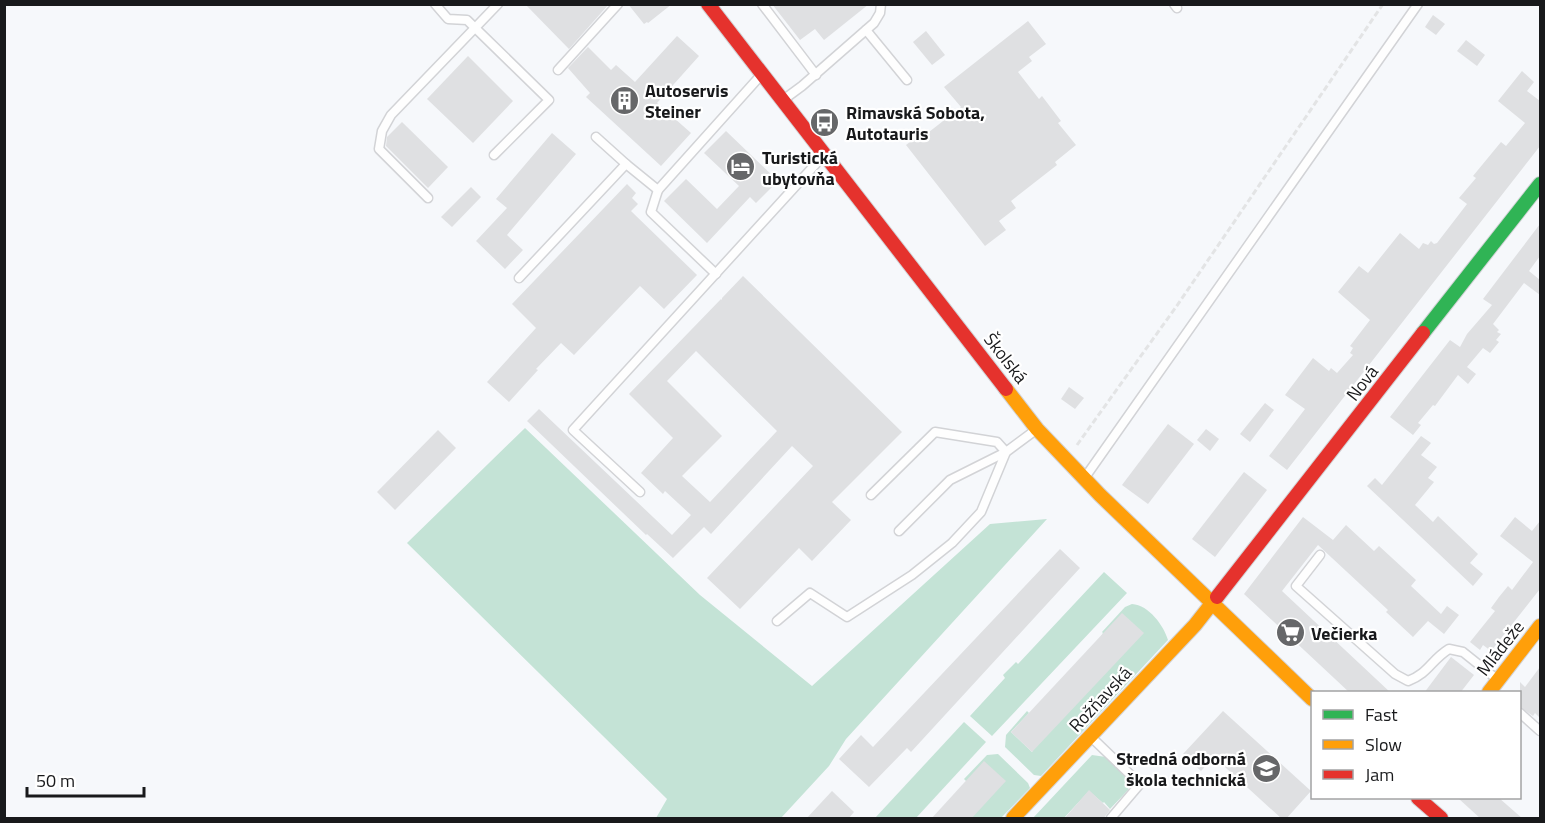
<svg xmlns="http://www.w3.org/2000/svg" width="1545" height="823" viewBox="0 0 1545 823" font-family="'Titillium Web',sans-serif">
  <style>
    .green { fill: #c4e3d6 }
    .building { fill: #dfe0e2; fill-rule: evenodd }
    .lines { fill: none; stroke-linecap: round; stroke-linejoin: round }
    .lane-casing { stroke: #d2d3d6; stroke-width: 11 }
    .fast-casing { stroke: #d2d3d6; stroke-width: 16 }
    .slow-casing { stroke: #d2d3d6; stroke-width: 16 }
    .jam-casing { stroke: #d2d3d6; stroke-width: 16 }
    .path { stroke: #e3e4e5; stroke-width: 3; stroke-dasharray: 6 3; stroke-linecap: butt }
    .lane { stroke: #fefefe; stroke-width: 8 }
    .fast { stroke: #30b455; stroke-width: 14 }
    .slow { stroke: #ff9f0a; stroke-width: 14 }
    .jam { stroke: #e5322d; stroke-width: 14 }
    .labels { text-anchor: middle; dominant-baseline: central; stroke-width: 4.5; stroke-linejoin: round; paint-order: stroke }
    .poi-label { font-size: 18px; font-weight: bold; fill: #18191b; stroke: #fff; text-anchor: start }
    .street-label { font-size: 18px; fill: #18191b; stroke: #fff }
  </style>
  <rect width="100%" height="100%" fill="#f6f8fb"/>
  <g class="green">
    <polygon points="525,428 700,595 812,686 990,524 1047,519 846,739 829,766 781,818 656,818 667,799 407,543"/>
    <polygon points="1104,572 1127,593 992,736 970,716 1005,678 1003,675 1016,662 1018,664"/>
    <path d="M1132,604C1149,605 1164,626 1168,640L1041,776L1034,775L1005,747L1006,735L1027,711L1029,713L1011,732L1032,752L1103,633L1102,632L1125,607Z"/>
    <polygon points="964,722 986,742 916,818 875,818"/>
    <polygon points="998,754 1028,783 1030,788 1001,818 971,818 966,781 964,779 987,755"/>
    <polygon points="1092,755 1106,757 1128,778 1130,784 1128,790 1110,809 1104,802 1103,803 1089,791 1064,818 1033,818"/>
  </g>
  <g class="building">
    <polygon points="525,4 609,4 569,49"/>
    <polygon points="628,4 672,4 648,23 647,22 644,24"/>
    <polygon points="772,4 869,4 824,40 815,29 800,40"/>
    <polygon points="1433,15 1445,24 1436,35 1425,27"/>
    <polygon points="1028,21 1046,44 1029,57 1032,61 1018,72 1039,99 1042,96 1061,121 1058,123 1076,145 1055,162 1057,165 1011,201 1016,208 999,221 1006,230 985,246 906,145 927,129 929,132 961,107 944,87"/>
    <polygon points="926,31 945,55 932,65 913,42"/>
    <polygon points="677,36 699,56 657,103 691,133 661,166 586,97 590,93 568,68 588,47 611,70 616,65 635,82"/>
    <polygon points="1466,40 1485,55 1477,66 1457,51"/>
    <polygon points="468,56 513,101 473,143 427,99"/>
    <polygon points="1522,71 1534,82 1527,91 1540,101 1540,146 1287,470 1269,456 1305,409 1285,395 1313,358 1329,371 1331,368 1337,373 1353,355 1350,353 1353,348 1350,346 1370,320 1338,292 1359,266 1368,273 1400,233 1419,249 1423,243 1428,245 1431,241 1434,244 1437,243 1467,204 1459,198 1476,178 1473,176 1501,142 1506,146 1525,123 1498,101"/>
    <polygon points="402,122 448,167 428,188 386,146 387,137"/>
    <polygon points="726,131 778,181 756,203 750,197 707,243 664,201 686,179 717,209 739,186 704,153"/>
    <polygon points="552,133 576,154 507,235 523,250 505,269 476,241 507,208 496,199"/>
    <polygon points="627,184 636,193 632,198 638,204 631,211 697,275 664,309 640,286 574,355 561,343 536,369 538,370 509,402 487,382 536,328 512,304"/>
    <polygon points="471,187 481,197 452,227 441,217"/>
    <polygon points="1540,224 1540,256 1529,271 1540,280 1540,295 1524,283 1493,324 1499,330 1497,332 1501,334 1496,340 1499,342 1490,353 1483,348 1467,367 1476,374 1468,384 1458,375 1435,406 1433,405 1418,423 1421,425 1413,435 1390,417 1450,340 1460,347 1467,334 1492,305 1483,299"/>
    <path d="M743,276L902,432L832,502L851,520L812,561L799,548L740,609L707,578L813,466L792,446L711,534L704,527L673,558L647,534L646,535L527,421L539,409L672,535L691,515L665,491L663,494L641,473L673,438L629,394L721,299L722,300V298ZM696,351L777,431L710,502L682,476L722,436L667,381Z"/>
    <polygon points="1069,387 1084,398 1075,409 1061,399"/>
    <polygon points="1265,403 1274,410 1250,442 1240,434"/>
    <polygon points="1168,424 1194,444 1148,504 1122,485"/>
    <polygon points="1206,429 1219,439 1210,451 1197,440"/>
    <polygon points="438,430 456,448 395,510 377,492"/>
    <polygon points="1421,436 1431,443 1421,455 1437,467 1428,478 1434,482 1415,505 1433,522 1438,516 1478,554 1470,563 1483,574 1473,586 1367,486 1375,478 1382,485"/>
    <polygon points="1244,472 1267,490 1215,557 1192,539"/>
    <polygon points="1303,517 1333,540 1346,525 1374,551 1379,546 1416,580 1411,586 1441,614 1447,606 1459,615 1444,634 1428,621 1413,637 1386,612 1388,610 1318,545 1282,591 1391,693 1350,693 1244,594"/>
    <polygon points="1515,517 1532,531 1540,521 1540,589 1491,651 1483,645 1480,650 1470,642 1495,611 1491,608 1499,597 1508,586 1512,590 1533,562 1500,536"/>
    <polygon points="1060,549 1080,568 911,752 907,748 869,787 839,759 861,735 873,747"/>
    <polygon points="1122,613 1144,633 1032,752 1011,732"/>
    <polygon points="1451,657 1474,675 1460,693 1424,693"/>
    <polygon points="1540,667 1540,718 1535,713 1533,716 1520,707 1520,682 1525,687"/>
    <polygon points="1223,711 1311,791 1286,819 1282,819 1214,757 1201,771 1183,754"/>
    <polygon points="984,761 1006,781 971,819 931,819"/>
    <polygon points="1089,790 1110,810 1103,819 1064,819"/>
    <polygon points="832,791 854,812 848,819 806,819"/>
    <polygon points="1458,798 1499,798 1523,819 1481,819"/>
  </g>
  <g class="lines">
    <defs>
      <g id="lane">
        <polyline points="435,4 448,19 467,20 549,100 494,155"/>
        <polyline points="762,4 816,75"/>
        <polyline points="1174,4 1177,8"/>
        <polyline points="866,30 907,80"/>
        <polyline points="558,70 618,4"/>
        <polyline points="783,100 802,86 874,23 880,13 881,4"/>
        <polyline points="596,137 626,164"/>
        <polyline points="658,190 651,212 716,274"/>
        <polyline points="428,198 379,149 382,131 391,115 498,4"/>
        <polyline points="519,278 626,164 658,190 762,74"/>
        <polyline points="1086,476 1418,4"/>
        <polyline points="640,492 573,430 823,156"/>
        <polyline points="871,495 935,432 997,442 1006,452 950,480 899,531"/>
        <path d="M1320,555L1296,586L1395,674L1408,681C1429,673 1431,660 1449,649L1463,652L1498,680"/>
        <polyline points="777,621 810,593 847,617 912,575 952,543 981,512 1006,452 1037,429"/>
        <polyline points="1520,713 1540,731"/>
        <polyline points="1090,736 1140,784 1111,818"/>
      </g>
      <polyline id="fast" points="1423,333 1540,184"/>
      <g id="slow">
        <polyline points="1006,389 1037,429 1100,495 1312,699"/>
        <polyline points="1489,692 1540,626"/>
        <polyline points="1013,818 1195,625 1217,597"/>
      </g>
      <g id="jam">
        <polyline points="708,4 1006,389"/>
        <polyline points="1217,597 1423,333"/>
        <polyline points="1418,798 1441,818"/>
      </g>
    </defs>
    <use href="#lane" class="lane-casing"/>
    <use href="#fast" class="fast-casing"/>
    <use href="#slow" class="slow-casing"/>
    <use href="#jam" class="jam-casing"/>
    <polyline class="path" points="1077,445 1176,307 1383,4"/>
    <use href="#lane" class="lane"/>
    <use href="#fast" class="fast"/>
    <use href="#slow" class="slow"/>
    <use href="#jam" class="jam"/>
  </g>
  <defs>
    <symbol id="building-disc" viewBox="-11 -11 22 22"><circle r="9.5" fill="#666769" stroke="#fff"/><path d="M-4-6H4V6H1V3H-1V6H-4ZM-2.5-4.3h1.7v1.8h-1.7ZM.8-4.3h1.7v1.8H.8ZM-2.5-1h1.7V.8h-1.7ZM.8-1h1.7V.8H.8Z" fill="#fff"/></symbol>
    <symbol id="bus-disc" viewBox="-11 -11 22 22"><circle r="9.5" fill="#666769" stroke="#fff"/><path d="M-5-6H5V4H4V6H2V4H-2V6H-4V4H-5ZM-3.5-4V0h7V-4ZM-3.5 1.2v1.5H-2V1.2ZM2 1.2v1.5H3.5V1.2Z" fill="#fff"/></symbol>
    <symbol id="hotel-disc" viewBox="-11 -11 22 22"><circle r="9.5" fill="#666769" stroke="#fff"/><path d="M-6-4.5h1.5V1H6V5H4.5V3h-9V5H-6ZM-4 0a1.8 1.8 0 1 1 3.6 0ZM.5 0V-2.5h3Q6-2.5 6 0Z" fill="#fff"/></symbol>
    <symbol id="supermarket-disc" viewBox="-11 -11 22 22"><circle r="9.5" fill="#666769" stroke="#fff"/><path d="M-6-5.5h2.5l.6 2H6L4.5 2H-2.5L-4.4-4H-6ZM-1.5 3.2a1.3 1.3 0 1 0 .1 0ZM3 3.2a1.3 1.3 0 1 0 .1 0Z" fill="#fff"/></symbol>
    <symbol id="school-disc" viewBox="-11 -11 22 22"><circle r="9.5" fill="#666769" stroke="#fff"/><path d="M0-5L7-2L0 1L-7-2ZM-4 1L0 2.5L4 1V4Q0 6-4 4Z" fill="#fff"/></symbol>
  </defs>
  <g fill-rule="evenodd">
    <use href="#building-disc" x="608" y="84" width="33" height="33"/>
    <use href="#bus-disc" x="808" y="106" width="33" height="33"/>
    <use href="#hotel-disc" x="724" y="150" width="33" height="33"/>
    <use href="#supermarket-disc" x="1274" y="616" width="33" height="33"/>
    <use href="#school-disc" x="1250" y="752" width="33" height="33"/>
  </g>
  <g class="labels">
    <g class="poi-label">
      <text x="645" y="90">Autoservis<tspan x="645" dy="21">Steiner</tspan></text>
      <text x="846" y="112">Rimavská Sobota,<tspan x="846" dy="21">Autotauris</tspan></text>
      <text x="762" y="157">Turistická<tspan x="762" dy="21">ubytovňa</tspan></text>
      <text x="1311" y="633">Večierka</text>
      <text x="1246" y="758" text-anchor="end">Stredná odborná<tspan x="1246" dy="21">škola technická</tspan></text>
    </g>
    <g class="street-label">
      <text transform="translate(1006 358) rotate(52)">Školská</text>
      <text transform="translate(1362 383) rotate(-52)">Nová</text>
      <text transform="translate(1500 648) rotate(-52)">Mládeže</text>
      <text transform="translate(1100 699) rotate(-47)">Rožňavská</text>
    </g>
  </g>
  <rect width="1545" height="823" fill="none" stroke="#18191b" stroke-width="12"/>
  <rect x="1311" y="691" width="210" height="108" fill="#ffffff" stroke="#a3a3a4" stroke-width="1.5"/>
  <rect x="1323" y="710" width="30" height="9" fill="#30b455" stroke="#a3a3a4" stroke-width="1.5"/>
  <text x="1365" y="721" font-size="18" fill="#18191b">Fast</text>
  <rect x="1323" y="740" width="30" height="9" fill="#ff9f0a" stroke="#a3a3a4" stroke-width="1.5"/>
  <text x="1365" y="751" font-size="18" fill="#18191b">Slow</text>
  <rect x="1323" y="770" width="30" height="9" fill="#e5322d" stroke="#a3a3a4" stroke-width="1.5"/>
  <text x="1365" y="781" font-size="18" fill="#18191b">Jam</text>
  <path d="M27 787v9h117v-9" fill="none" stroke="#18191b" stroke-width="3"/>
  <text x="36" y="787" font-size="18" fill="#18191b" stroke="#ffffff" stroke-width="4.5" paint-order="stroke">50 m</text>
</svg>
